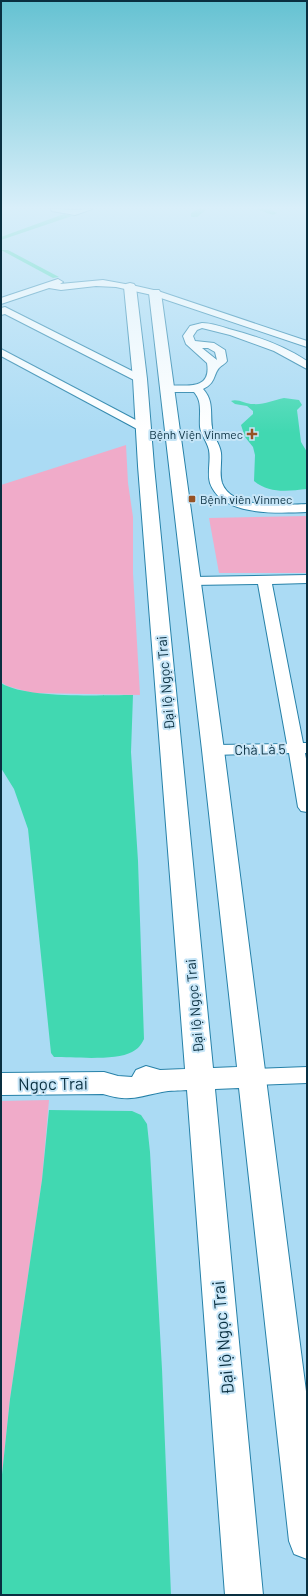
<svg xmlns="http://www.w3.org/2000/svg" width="308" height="1596" viewBox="0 0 308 1596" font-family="Barlow,sans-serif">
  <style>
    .green { fill: #f0abc9 }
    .water { fill: #41d8b1 }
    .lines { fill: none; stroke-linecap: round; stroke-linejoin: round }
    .canal { fill: #41d8b1; fill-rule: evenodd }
    .street-casing { stroke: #2681a8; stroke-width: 2 }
    .secondary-casing { stroke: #2681a8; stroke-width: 2 }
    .street { fill: #fff; fill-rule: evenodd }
    .secondary { fill: #fff; fill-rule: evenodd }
    .poi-dot { fill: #965225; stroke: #c6e5f7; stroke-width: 1.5 }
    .labels { text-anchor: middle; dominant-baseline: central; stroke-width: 4; stroke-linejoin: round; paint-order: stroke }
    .far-poi-label { font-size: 12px; fill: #092f40; stroke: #c6e5f7; text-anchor: end }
    .street-label { font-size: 14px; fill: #092f40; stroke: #c6e5f7 }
    .near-street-label { font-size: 17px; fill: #092f40; stroke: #c6e5f7 }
  </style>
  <rect width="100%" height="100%" fill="#abdbf4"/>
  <g class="green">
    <polygon points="126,445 128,483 133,517 133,573 140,695 32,693 7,686 1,682 1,485"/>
    <polygon points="307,516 307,573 219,573 209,518"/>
    <polygon points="49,1100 42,1180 10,1399 1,1484 1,1101"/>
  </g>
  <g class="water">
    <polygon points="64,214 72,216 1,240 1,237"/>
    <polygon points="1,250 8,250 59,277 53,278"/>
    <path d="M284,398L299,400L302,405L297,410L301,442L307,452V489C288,491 270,494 254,481L255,455L253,447L245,437L241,425L253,414V411L247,406L235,404L231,401C237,398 246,404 253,404C263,405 274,400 284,398Z"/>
    <path d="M1,683C26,699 101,695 133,695L131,752L138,861L144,1039C141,1045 138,1049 132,1052C116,1061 73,1057 54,1057L51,1053L28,829L14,789L1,768Z"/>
    <polygon points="49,1110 132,1111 141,1115 147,1124 150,1152 162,1369 171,1595 1,1595 1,1484 10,1399 42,1180"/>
  </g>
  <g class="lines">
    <g class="canal">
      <polygon points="198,209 207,209 197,217 191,217 191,213"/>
      <polygon points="256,209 268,209 277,213 273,215"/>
    </g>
    <defs>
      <g id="street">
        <polygon points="51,209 75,210 92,209 75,215 52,211"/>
        <polygon points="58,279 63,282 60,284 103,280 136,286 158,291 307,341 307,347 152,295 116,287 96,286 61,290 49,288 1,304 1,298"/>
        <polygon points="5,307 144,377 145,379 144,381 136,381 5,314 1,315 1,308"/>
        <path d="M202,323C211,323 220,326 229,329C256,336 283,345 307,361V369L274,351L230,335L202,328L197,330L193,336L195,341L214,343L225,350L227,361C225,364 222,365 219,368C213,375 216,383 203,389C214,401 210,413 212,427C212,436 220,443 221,453C222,463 219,473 222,483C232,510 284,505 307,504V512C278,513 222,517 210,483C207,472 211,461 209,450C207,441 201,435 200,427C199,414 203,402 194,392H167L162,389C170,379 213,398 207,363L186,344L183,336L190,326ZM202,348H208L215,352L217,360Z"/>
        <polygon points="1,349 147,426 149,428 147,430 139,430 1,356"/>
        <polygon points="307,575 307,583 272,584 303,743 307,743 307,753 305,753 307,764 307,812 301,811 298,807 289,753 213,755 207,753 205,750 207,747 213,745 287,744 258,584 192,585 187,584 185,581 187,578 192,577"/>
        <polygon points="307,1067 307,1083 251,1085 243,1083 240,1077 243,1071 251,1069"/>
      </g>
      <path id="secondary" d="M130,283L134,284L136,287L147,379L154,466L213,1068L237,1067L202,750L149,293L151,290H159L161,293L224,750L307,1399V1559L294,1554L289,1541L239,1088L215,1089L263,1595H225L187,1090C179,1091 170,1090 162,1092C136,1097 130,1102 103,1094L1,1095V1073L104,1072L118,1076L132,1077L136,1070L146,1066L160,1070L185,1069L138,466L133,379L124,287L126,284Z"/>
    </defs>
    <use href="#street" class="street-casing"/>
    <use href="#secondary" class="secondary-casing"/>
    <use href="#street" class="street"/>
    <use href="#secondary" class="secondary"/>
  </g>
  <linearGradient id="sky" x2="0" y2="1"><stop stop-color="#65c2d2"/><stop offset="0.48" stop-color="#d9effa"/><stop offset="1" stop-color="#d9effa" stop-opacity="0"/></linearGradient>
  <rect width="308" height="433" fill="url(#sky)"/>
  <g class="poi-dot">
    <path d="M250 428h4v4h4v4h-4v4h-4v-4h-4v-4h4z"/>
    <rect x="188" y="495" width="8" height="8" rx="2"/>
  </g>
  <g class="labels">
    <g class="far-poi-label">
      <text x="243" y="434">Bệnh Viện Vinmec</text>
      <text x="200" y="499" text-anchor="start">Bệnh viên Vinmec</text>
    </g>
    <g class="street-label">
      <text transform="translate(165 683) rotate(-95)">Đại lộ Ngọc Trai</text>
      <text transform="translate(260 749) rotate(-1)">Chà Là 5</text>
      <text transform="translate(194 1006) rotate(-95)">Đại lộ Ngọc Trai</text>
    </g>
    <g class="near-street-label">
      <text transform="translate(53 1083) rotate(-1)">Ngọc Trai</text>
      <text transform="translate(222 1338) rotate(-95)">Đại lộ Ngọc Trai</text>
    </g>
  </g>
  <rect width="308" height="1596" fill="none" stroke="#092f40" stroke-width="4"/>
</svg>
